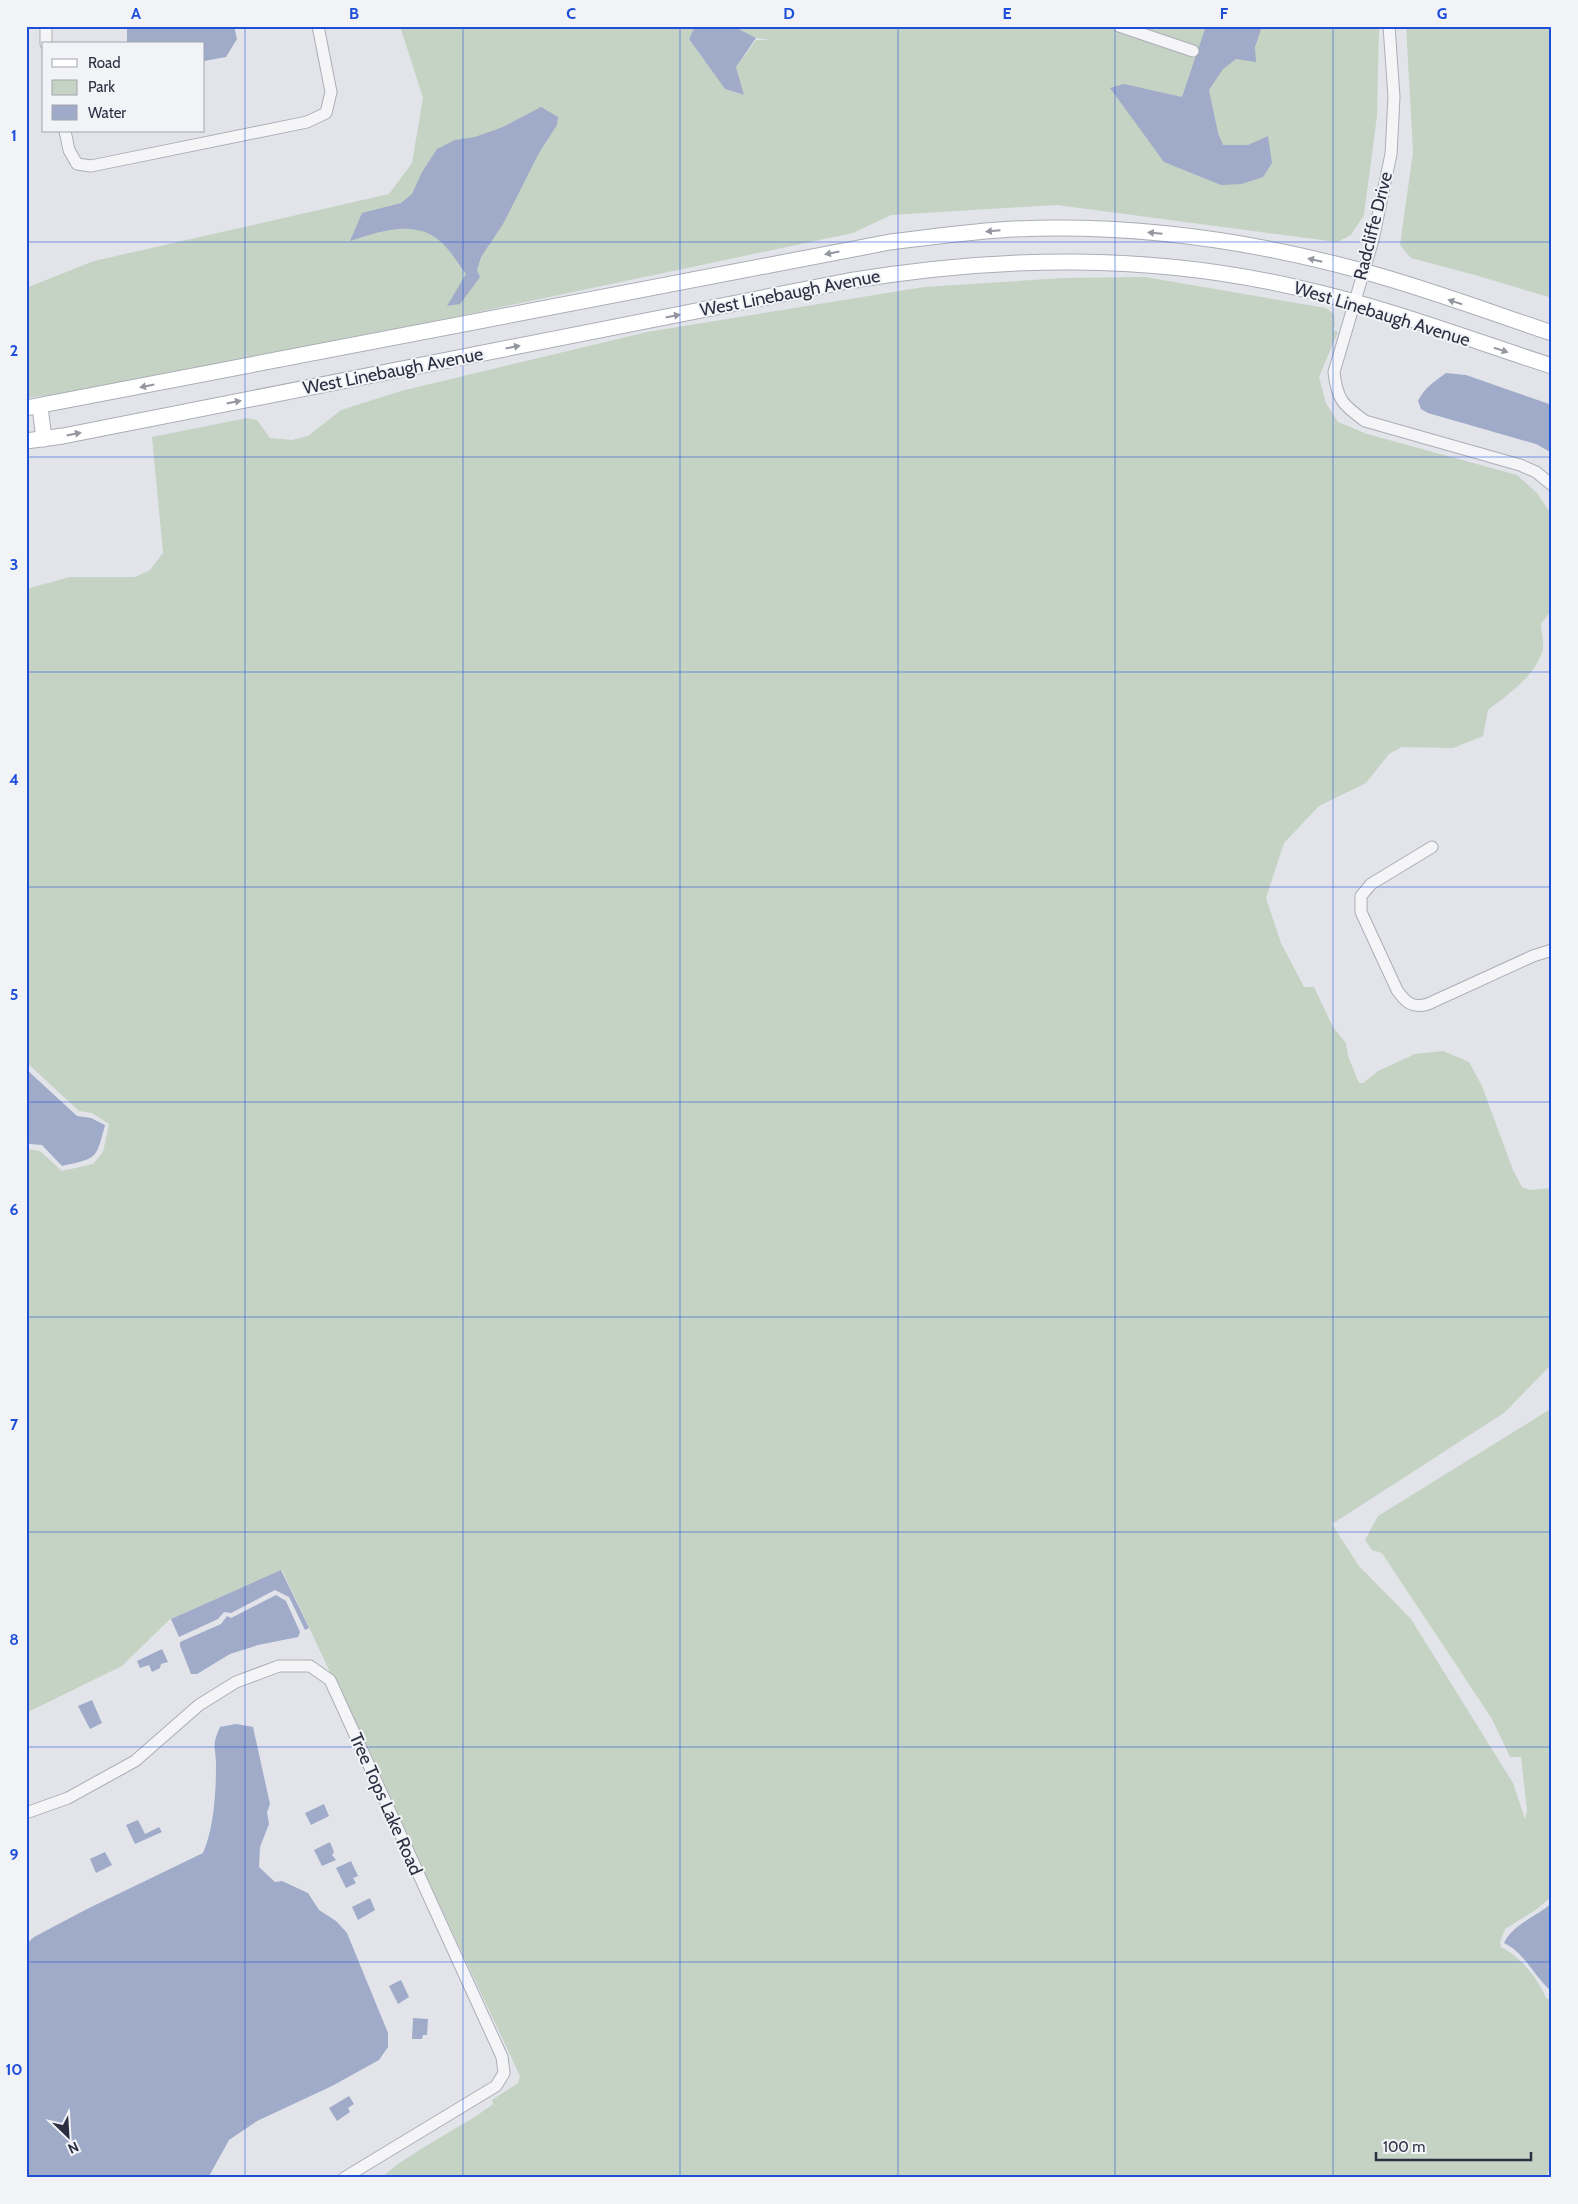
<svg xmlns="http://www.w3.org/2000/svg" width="1578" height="2204" viewBox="0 0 1578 2204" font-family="Cabin,sans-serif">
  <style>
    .green { fill: #c5d3c4 }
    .water { fill: #9fabc8 }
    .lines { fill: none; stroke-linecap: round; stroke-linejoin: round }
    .minor-casing { stroke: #abaeb7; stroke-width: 13 }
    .secondary-casing { stroke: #abaeb7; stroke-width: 17 }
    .minor { stroke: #f5f5f8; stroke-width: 11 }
    .secondary { stroke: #fff; stroke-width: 15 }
    .oneway { fill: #9597a0 }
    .grid { fill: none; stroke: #1d4ed8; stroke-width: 1; stroke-opacity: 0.55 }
    .labels { text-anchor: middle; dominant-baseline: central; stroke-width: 4; stroke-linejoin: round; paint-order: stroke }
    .street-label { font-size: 18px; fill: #2b2f41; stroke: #f2f3f7 }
    .neatline { fill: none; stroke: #1d4ed8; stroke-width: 2 }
    .grid-label { font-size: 16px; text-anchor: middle; font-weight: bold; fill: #1d4ed8 }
  </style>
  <rect width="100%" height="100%" fill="#e2e4ea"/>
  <g class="green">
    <polygon points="400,26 695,26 689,39 725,89 743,95 736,67 756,40 771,40 756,38 733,26 1379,26 1377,116 1364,215 1351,235 1337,242 1057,205 891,215 853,233 379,333 65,393 26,398 26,288 94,261 389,194 412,163 423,98"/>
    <polygon points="1406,26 1552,26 1552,298 1475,275 1411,258 1400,245 1413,152"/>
    <path d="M1145,277L1326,308L1334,314L1335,325L1333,330L1338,332L1319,377L1326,403L1338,422L1367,434L1517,475L1537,493L1552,515V610L1541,624C1541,631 1544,641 1543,648C1537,675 1509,694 1488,710L1483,736L1453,748L1402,747L1389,754L1366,783L1319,806L1284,843L1266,898L1281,943L1304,987H1314L1333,1027L1346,1043L1348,1056L1359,1083H1363L1378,1071L1415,1054L1443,1051L1469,1062L1482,1086L1513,1170L1522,1187L1529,1190L1552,1188V1364L1504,1413L1332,1524L1359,1566L1411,1619L1513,1783L1525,1819L1527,1811L1521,1757H1510L1492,1719L1382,1553L1372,1550L1365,1540L1378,1516L1552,1408V1896L1537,1909L1505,1929L1500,1942L1501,1947C1520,1956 1539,1980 1546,1998L1552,2001V2165L1545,2178H381C415,2148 457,2131 493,2104L492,2100L518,2083L520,2076L282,1570L169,1620L122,1666L26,1713V1149L40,1151L62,1171L93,1164L103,1152L109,1124L92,1113L79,1111L26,1062V589L70,577H135L150,570L163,553L152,437L247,418L257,420L270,438L292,440L308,436L341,410L401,391L647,332L924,287L1064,278Z"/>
  </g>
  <g class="water">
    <polygon points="127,26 234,26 237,39 226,57 204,61 204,44 127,44"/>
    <polygon points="695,26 733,26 756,38 736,67 744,95 725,89 689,39"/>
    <polygon points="1206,26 1262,26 1255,47 1256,62 1236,59 1223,69 1209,90 1218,133 1223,145 1248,145 1268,136 1272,163 1263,177 1242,184 1221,185 1164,162 1110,88 1124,84 1182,97"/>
    <path d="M541,107L558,117L557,125L539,153L503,224L481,257L477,270L480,277L460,304L447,306L466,274C457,262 446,243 433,236C407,221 376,233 350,241L362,213L401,203L412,194L422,172L437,149L455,140L475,137L503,127Z"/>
    <path d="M1446,373L1466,375L1552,405V453L1536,444L1428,413L1421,409L1418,401C1424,388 1435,381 1446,373Z"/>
    <path d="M26,1069L77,1116L91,1118L105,1125C96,1160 97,1158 62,1166L42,1145L30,1144L26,1141Z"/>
    <polygon points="281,1570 309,1628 305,1630 289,1597 275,1590 231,1613 224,1612 218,1619 179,1637 171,1619"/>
    <polygon points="276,1595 286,1601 300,1632 298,1637 258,1645 230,1654 197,1674 191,1674 180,1646 180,1642 221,1624 227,1616 231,1618"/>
    <polygon points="162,1649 168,1662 161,1664 160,1668 152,1672 149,1665 140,1668 137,1661"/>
    <polygon points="92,1700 102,1723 90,1729 78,1706"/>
    <path d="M236,1724L253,1727L270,1804L267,1812L269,1824L260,1847L259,1867L275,1882L282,1881L308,1893L319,1910L336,1921L347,1933L388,2033V2047L379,2060L332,2086L257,2121L229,2140L208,2178H26V1944L34,1937L87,1909L203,1853C214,1828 216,1792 216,1765C216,1746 211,1747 220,1727Z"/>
    <polygon points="324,1804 329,1816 311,1825 305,1813"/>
    <polygon points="138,1820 145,1834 159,1827 162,1832 135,1844 126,1825"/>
    <polygon points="330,1842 334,1852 332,1855 336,1860 322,1866 314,1850"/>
    <polygon points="105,1852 112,1865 96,1873 90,1859"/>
    <polygon points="351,1861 358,1876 353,1878 356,1883 346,1888 336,1868"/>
    <polygon points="370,1898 375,1910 358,1920 352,1907"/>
    <path d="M1552,1903V1996L1549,1995V1989C1533,1975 1525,1953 1504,1943C1512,1925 1537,1916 1552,1903Z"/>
    <polygon points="401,1980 409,1997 398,2004 389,1986"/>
    <polygon points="413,2018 428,2019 427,2035 423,2035 422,2039 412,2039"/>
    <polygon points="349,2096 354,2104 348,2108 350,2112 337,2121 329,2108"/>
  </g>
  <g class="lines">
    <defs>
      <g id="minor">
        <polyline points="46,26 46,44"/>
        <polyline points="1119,26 1193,51"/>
        <path d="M1389,26L1394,97L1391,154L1373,240L1334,372C1337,400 1343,405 1365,421L1520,465L1536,472L1552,485"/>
        <polyline points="65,131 69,150 77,164 91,166 307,122 326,113 331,92 318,26"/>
        <path d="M1432,847L1371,884L1361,896V912L1397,990C1405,1002 1413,1009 1428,1004L1533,956L1552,950"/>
        <polyline points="26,1813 68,1798 135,1761 199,1705 236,1682 279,1666 310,1666 330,1680 502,2057 504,2073 496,2086 344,2178"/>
      </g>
      <g id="secondary">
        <polyline points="40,407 44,439"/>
        <path d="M26,408L890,242C932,237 973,231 1014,229C1131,224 1249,240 1362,271C1426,288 1489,312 1552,333"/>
        <path d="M26,441L63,436L848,281C1000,256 1148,253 1299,288C1385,307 1468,339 1552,366"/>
      </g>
    </defs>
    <use href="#minor" class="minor-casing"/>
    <use href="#secondary" class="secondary-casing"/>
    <use href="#minor" class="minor"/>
    <use href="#secondary" class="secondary"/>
  </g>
  <defs><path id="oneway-solid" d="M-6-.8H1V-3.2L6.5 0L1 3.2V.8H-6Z" transform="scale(1.25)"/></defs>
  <g class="oneway">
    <use href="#oneway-solid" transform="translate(993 231) rotate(175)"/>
    <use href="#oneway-solid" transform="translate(1155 233) rotate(-175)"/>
    <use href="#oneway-solid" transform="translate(832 253) rotate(169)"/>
    <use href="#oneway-solid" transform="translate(1315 260) rotate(-167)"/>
    <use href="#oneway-solid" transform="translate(1455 302) rotate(-162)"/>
    <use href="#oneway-solid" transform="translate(673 316) rotate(-11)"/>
    <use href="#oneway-solid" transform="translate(513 347) rotate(-11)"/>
    <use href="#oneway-solid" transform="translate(1501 350) rotate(18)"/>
    <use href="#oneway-solid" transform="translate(147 386) rotate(169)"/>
    <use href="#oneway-solid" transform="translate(234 402) rotate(-11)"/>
    <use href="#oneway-solid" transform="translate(74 434) rotate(-11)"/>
  </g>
  <path class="grid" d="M245,26V2178M463,26V2178M680,26V2178M898,26V2178M1115,26V2178M1333,26V2178M26,242H1552M26,457H1552M26,672H1552M26,887H1552M26,1102H1552M26,1317H1552M26,1532H1552M26,1747H1552M26,1962H1552"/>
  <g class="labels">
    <g class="street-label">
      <text transform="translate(1373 226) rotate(-76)">Radcliffe Drive</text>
      <text transform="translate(790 293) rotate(-11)">West Linebaugh Avenue</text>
      <text transform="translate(1382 314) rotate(17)">West Linebaugh Avenue</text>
      <text transform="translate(393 371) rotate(-11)">West Linebaugh Avenue</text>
      <text transform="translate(386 1804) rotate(66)">Tree Tops Lake Road</text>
    </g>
  </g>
  <rect width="1578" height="2204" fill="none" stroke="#f2f3f7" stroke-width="55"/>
  <rect x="42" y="42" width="162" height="90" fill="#f2f3f7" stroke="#a2a5ae"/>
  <rect x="52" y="59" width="25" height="8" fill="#ffffff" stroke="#a2a5ae"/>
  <text x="88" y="68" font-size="15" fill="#2b2f41">Road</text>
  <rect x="52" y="80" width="25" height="15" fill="#c5d3c4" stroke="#a2a5ae"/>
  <text x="88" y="92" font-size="15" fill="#2b2f41">Park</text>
  <rect x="52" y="105" width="25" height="15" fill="#9fabc8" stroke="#a2a5ae"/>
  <text x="88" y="118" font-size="15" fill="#2b2f41">Water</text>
  <g transform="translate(68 2136) rotate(155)" stroke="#f2f3f7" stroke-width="4" paint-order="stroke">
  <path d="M0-4L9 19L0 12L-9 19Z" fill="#2b2f41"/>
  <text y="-8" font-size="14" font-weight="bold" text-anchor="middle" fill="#2b2f41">N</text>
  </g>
  <path d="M1376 2152v8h155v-8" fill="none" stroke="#2b2f41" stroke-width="2.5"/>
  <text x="1383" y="2152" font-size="15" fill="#2b2f41" stroke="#f2f3f7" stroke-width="4" paint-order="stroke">100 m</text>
  <rect x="28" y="28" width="1522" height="2148" class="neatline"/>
  <g class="grid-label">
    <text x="136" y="19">A</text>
    <text x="354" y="19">B</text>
    <text x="571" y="19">C</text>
    <text x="789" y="19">D</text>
    <text x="1007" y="19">E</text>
    <text x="1224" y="19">F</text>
    <text x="1442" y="19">G</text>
    <text x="14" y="141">1</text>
    <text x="14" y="356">2</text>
    <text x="14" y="570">3</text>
    <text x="14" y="785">4</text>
    <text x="14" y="1000">5</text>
    <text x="14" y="1215">6</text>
    <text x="14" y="1430">7</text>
    <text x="14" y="1645">8</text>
    <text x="14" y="1860">9</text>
    <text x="14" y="2075">10</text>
  </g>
</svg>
